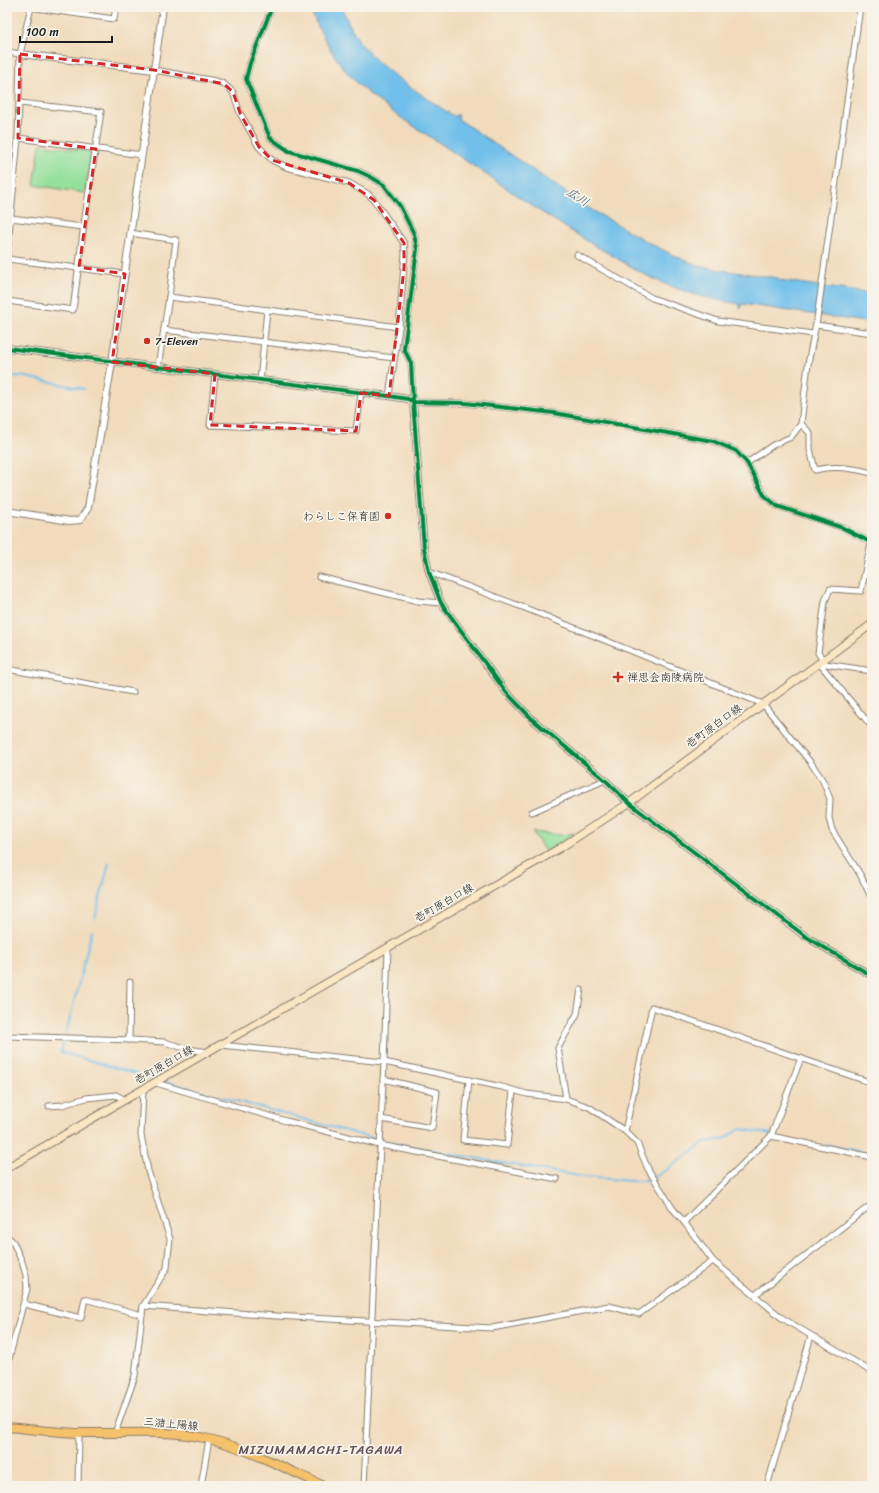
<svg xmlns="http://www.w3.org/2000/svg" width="879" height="1493" viewBox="0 0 879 1493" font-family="Sriracha,'Klee One',sans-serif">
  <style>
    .green { fill: #94e09c; stroke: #587e5c }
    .water { fill: #71c0eb; stroke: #466e84 }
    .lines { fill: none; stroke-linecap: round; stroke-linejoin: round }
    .stream { stroke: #71c0eb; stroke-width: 2 }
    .minor-casing { stroke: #867c6c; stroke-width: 7 }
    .tertiary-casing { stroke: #867c6c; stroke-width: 8 }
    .secondary-casing { stroke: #867c6c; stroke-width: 9 }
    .primary-casing { stroke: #867c6c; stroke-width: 10 }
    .minor { stroke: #fff; stroke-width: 5 }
    .tertiary { stroke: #fff; stroke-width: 6 }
    .secondary { stroke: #fbe6c4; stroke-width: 7 }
    .primary { stroke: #f5c16b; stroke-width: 8 }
    .cycleway-casing { stroke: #f7f3e8; stroke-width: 6 }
    .cycleway { stroke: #00873e; stroke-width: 4 }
    .marked { fill: none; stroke: #d62828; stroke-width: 3; stroke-dasharray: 8 5; stroke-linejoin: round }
    .poi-dot { fill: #c8321e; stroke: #f7f3e8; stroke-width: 1.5 }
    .labels { text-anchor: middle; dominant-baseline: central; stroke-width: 3.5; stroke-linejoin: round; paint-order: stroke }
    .poi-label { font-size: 11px; fill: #1c1c1c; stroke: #f7f3e8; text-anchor: start }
    .street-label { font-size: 11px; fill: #1c1c1c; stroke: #f7f3e8 }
    .water-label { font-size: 12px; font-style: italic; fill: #3a5564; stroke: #f7f3e8 }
    .quarter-label { font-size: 13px; letter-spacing: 1px; fill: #615058; stroke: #f7f3e8 }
  </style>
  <rect width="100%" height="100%" fill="#f7f3e8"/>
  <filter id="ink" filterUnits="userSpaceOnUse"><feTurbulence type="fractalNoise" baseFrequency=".025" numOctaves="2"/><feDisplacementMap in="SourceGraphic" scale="8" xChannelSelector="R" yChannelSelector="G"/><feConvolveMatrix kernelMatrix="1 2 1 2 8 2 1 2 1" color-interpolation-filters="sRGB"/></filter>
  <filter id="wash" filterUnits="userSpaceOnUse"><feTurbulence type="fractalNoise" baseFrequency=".012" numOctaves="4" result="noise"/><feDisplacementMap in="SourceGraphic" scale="16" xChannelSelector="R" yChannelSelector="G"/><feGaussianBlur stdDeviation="0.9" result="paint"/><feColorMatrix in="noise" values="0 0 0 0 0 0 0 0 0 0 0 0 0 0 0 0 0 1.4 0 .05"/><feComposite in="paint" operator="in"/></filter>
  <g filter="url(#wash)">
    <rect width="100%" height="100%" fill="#f1dbbc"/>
    <g class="green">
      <polygon points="40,144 91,152 85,193 34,185"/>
      <polygon points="533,832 561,835 575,833 545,852"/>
    </g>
    <path class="water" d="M309,7H341C348,22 355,37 366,50C388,74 418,92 444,110L455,117L457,114L459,116L458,119L590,209L651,244L675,256L694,264L720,270L778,278L779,280L872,294V323L742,304L741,309H740V304C716,300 692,295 670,286C649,278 630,266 611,255C557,224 507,189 456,154C421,130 381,108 351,77C332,56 320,32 309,7Z"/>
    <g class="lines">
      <g class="stream">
        <polyline points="7,377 21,376 84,389"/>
        <polyline points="95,918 109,863"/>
        <polyline points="66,1034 92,930"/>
        <polyline points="63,1043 61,1052 153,1079"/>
        <polyline points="163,1081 387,1142 485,1160 584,1177 631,1181 649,1181 669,1168 705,1142 724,1139 740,1129 771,1134"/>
        <polyline points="826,1145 872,1154"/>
      </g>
    </g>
  </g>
  <g filter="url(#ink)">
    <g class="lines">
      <defs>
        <g id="minor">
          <polyline points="29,7 114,19 116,7"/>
          <polyline points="272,7 250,63 246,79 270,138 289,151 358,171 371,177 384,185 400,206 414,234 417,249 404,349 411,363 413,402 465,403 554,413 713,441 736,451 747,463 764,495 777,506 843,528 872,543"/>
          <polyline points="7,52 20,54"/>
          <polyline points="154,70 216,81 224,84 233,92 240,113 254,138 259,147 272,160 286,167 349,183 368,194 374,200 399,236 404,243 405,253 399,327 389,396"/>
          <polyline points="18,138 142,155"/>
          <polyline points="11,218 83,227"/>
          <polyline points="130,233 176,240 169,297 399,327"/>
          <polyline points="577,255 652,298 718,321 813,334"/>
          <polyline points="7,257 18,138 20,54 31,7"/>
          <polyline points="7,259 125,274"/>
          <polyline points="7,301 73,310 84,224 101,112 20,103"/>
          <polyline points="816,325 872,333"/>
          <polyline points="164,330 394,358"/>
          <polyline points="158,367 169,297"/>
          <polyline points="215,374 210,425 356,431 361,393"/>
          <polyline points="260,381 267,310"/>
          <path d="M801,424L810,433V449L815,470C834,465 852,468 872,473"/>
          <polyline points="747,463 773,445 791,437 801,424 808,364 817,319 860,7"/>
          <polyline points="429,572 525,608 763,704 811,763 823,781 830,799 829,818 832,830 861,876 872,899"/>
          <polyline points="319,577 418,601 441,603"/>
          <polyline points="823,660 818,653 825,601 830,589 861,591 872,539"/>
          <polyline points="819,663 872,727"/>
          <polyline points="819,663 872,671"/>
          <polyline points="7,669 133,692"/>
          <polyline points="532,812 605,780"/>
          <polyline points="7,1036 132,1040 164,1042 188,1049 209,1052"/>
          <polyline points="129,1040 130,982"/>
          <polyline points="221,1045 384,1062 502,1087 527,1094 566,1099 589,1107 625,1131 637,1143 648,1169 673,1209 684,1222 713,1261 782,1318 872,1372"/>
          <polyline points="469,1080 463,1140 507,1145 513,1091"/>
          <polyline points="156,1083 286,1121 380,1145 557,1179"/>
          <polyline points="566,1099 558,1048 577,1014 581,990"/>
          <polyline points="49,1106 62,1105 86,1098 116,1095 125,1100"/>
          <polyline points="381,1119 432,1128 437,1092 383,1079"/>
          <polyline points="625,1131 652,1007 872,1083"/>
          <polyline points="771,1136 872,1157"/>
          <polyline points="684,1222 771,1136 801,1058"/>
          <polyline points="7,1236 13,1242 22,1262 26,1275 27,1289 7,1367"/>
          <polyline points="755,1295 872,1204"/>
          <polyline points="24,1304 81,1318 85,1299 142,1315"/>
          <polyline points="143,1306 276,1316 492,1328 609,1306 639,1314 713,1261"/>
          <polyline points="115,1433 135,1376 143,1306 167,1268 168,1256 170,1239 148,1171 141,1135 143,1090"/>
          <polyline points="78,1486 79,1433"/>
          <polyline points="201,1486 209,1439"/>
          <polyline points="364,1486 384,1062 388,949"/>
          <polyline points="767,1486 811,1336"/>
        </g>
        <g id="tertiary">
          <polyline points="20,54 154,70"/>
          <polyline points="7,348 389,396 408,399 413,402 424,548 429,572 441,603 506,692 533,720 605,780 629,803 805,936 872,976"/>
          <polyline points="7,511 70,521 80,520 88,508 112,362 163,7"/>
        </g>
        <polyline id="secondary" points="7,1168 560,848 629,803 872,624"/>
        <path id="primary" d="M7,1427C31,1429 55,1432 80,1433C123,1434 167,1429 209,1439C247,1448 288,1470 324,1486"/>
      </defs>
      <use href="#minor" class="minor-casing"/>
      <use href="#tertiary" class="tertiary-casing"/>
      <use href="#secondary" class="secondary-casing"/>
      <use href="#primary" class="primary-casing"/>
      <use href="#minor" class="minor"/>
      <use href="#tertiary" class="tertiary"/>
      <use href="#secondary" class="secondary"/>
      <use href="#primary" class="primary"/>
      <defs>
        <g id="cycleway">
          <polyline points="272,7 250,63 246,79 270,138 289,151 358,171 371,177 384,185 400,206 414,234 417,249 404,349 411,363 413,402 465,403 554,413 713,441 736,451 747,463 764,495 777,506 843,528 872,543"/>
          <polyline points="7,348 389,396 408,399 413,402 424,548 429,572 441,603 506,692 533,720 605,780 629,803 805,936 872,976"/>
        </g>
      </defs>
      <use href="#cycleway" class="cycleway-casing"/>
      <use href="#cycleway" class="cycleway"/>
    </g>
  </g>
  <path class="marked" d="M20,54L154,70L224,84L233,92L240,113L259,147L272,160L349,183L374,200L404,243V269L389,396L361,393L356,431L210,425L215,374L112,362L125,274L79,267L96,149L18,138Z"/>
  <g class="poi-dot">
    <circle cx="147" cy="341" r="4"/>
    <circle cx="388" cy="516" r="4"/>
    <path d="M616 671h4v4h4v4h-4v4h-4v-4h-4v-4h4z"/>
  </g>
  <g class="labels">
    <g class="poi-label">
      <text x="155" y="341">7-Eleven</text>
      <text x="380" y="516" text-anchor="end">わらしこ保育園</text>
      <text x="627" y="677">禅思会南陵病院</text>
    </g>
    <g class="street-label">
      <text transform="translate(714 726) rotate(-36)">壱町原白口線</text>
      <text transform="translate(444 903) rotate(-30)">壱町原白口線</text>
      <text transform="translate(164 1065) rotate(-30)">壱町原白口線</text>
      <text transform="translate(171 1424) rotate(5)">三潴上陽線</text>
    </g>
    <g class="water-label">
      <text transform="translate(578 197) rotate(33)">広川</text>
    </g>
    <g class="quarter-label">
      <text x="321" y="1449">MIZUMAMACHI-TAGAWA</text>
    </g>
  </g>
  <rect width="879" height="1493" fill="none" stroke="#f7f3e8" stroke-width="24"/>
  <path d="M20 36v6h92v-6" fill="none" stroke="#1c1c1c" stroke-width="2"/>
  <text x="26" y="36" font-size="12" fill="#1c1c1c" stroke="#f7f3e8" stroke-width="3" paint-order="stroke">100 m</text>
</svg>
